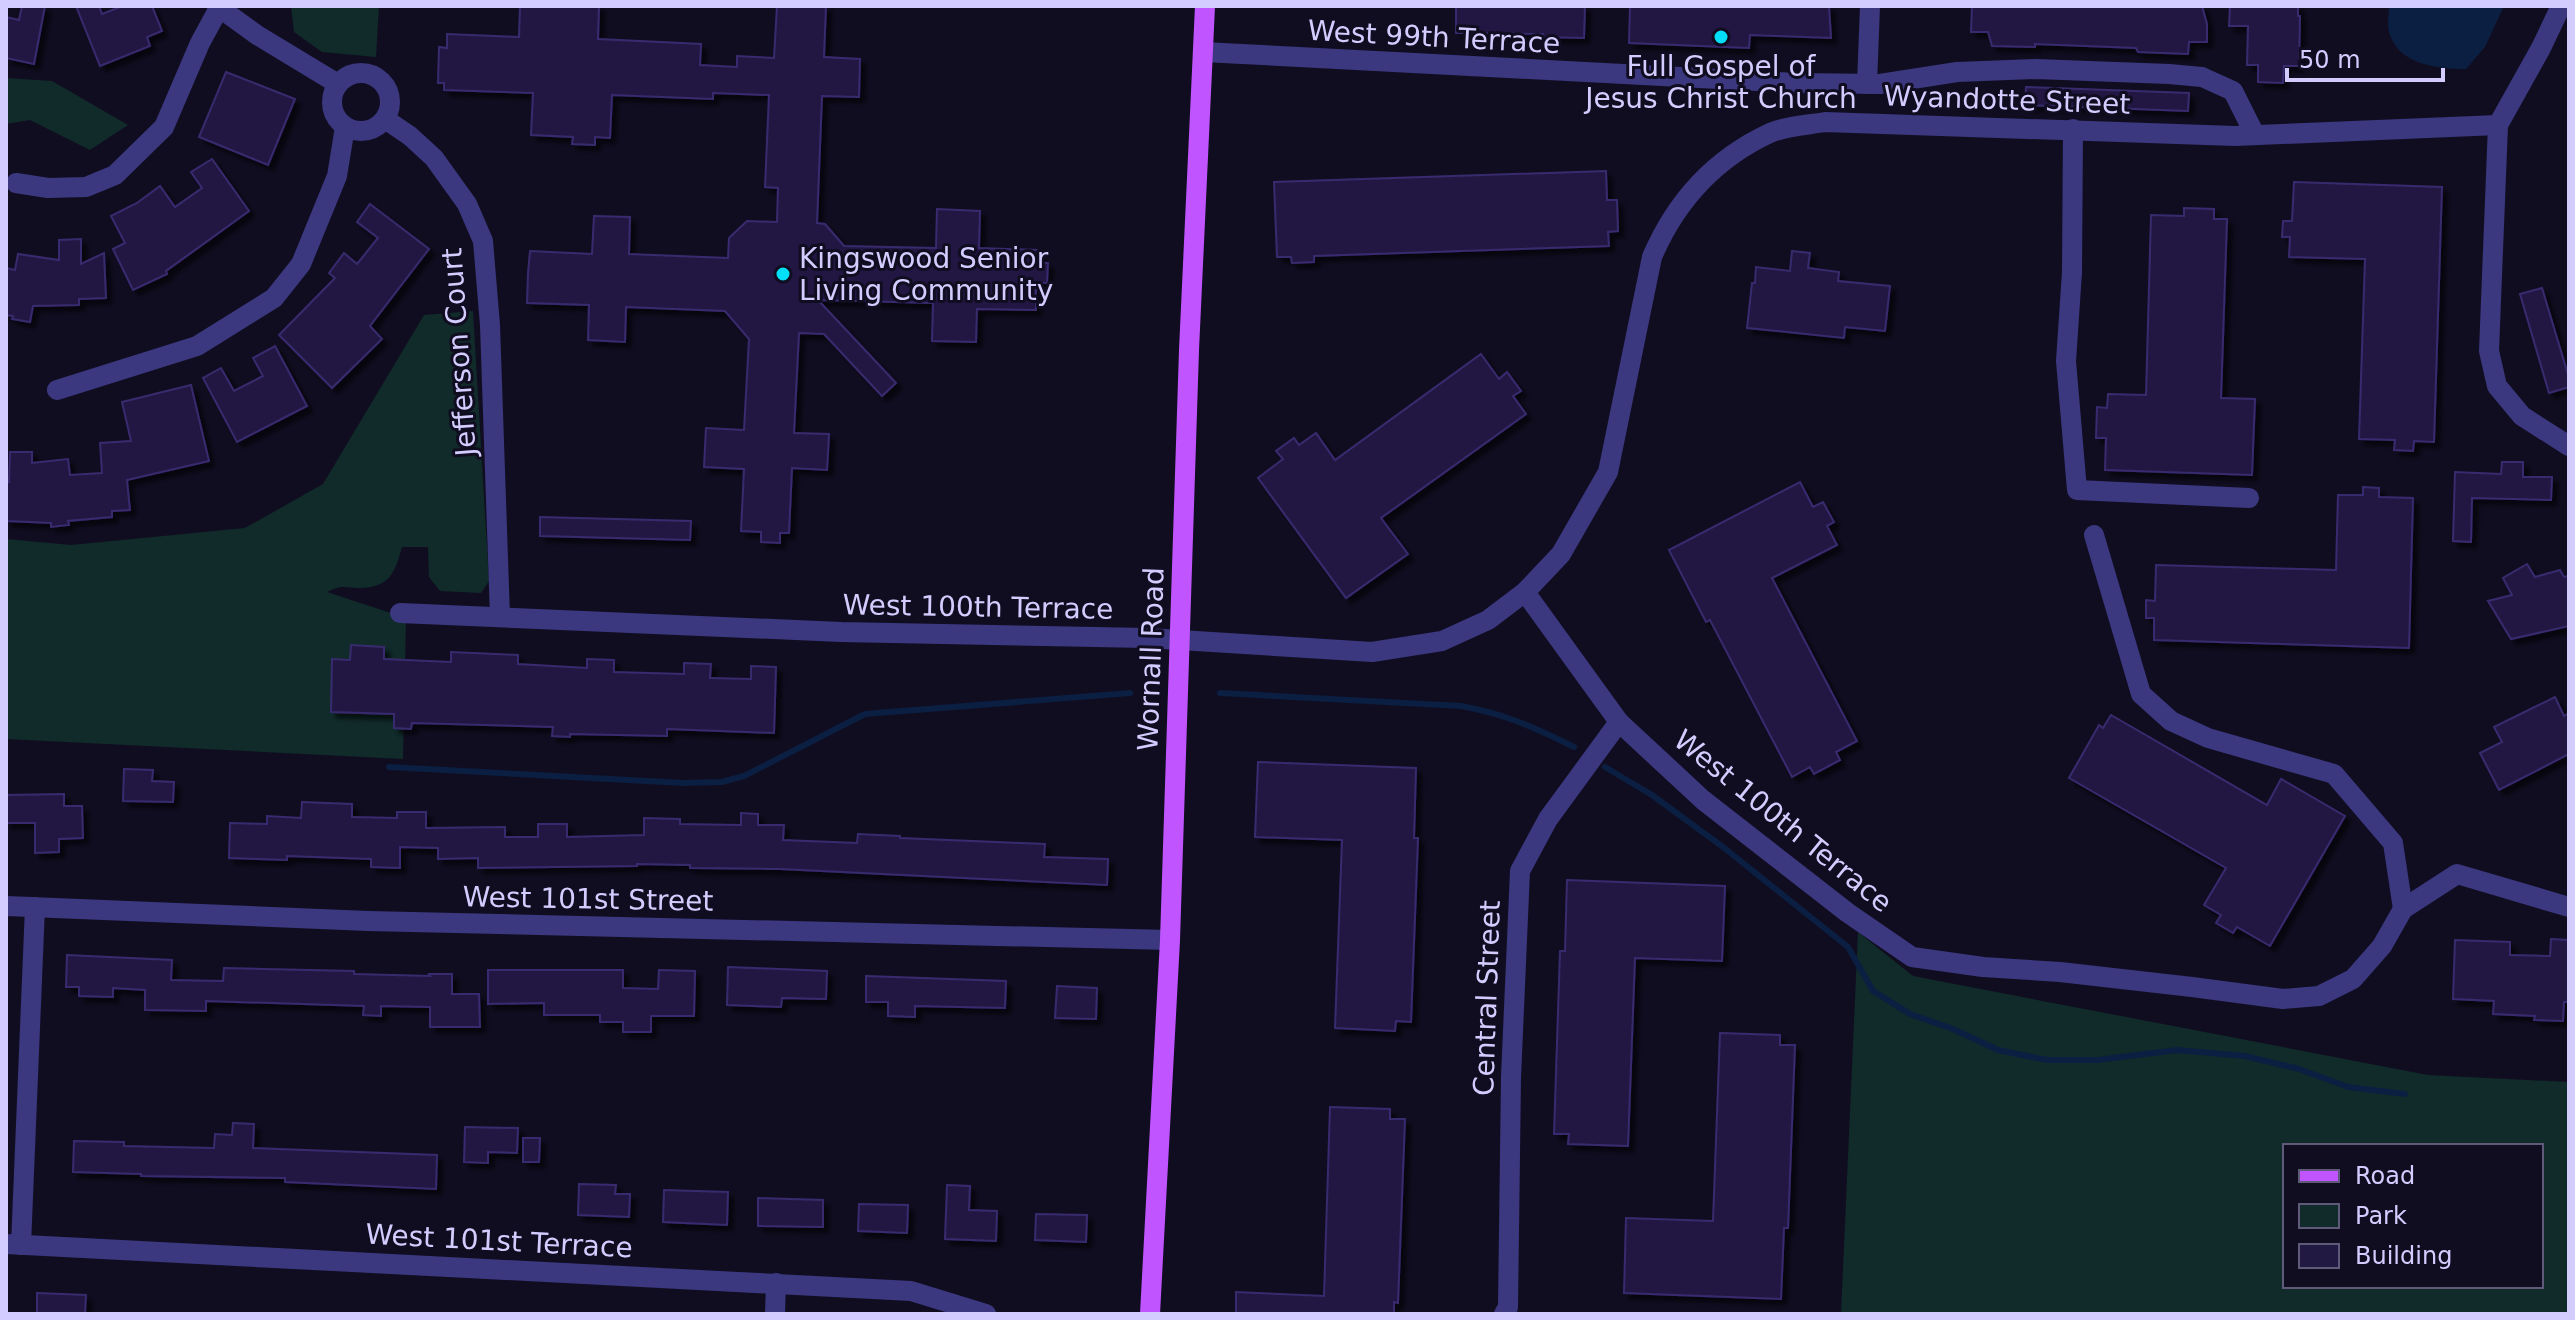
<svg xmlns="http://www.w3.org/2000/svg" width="2575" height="1320" viewBox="0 0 2575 1320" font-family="'DejaVu Sans',sans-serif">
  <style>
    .green { fill: #102b2a; fill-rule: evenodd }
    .water { fill: #0b1f42 }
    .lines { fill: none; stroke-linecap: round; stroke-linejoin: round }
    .stream { stroke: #0b1f42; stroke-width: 6 }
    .building { fill: #221942; stroke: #392b6e; stroke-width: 2; filter: url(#shadow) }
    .minor { stroke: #3b3880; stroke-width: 20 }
    .primary { stroke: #c055ff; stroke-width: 20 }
    .poi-dot { fill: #00def8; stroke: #110d21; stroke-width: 3 }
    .labels { text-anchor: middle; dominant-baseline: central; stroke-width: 6; stroke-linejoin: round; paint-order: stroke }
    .street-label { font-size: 28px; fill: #d3cdff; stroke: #110d21 }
    .poi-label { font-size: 28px; fill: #d3cdff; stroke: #110d21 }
  </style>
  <defs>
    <filter id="shadow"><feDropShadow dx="5.5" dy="5.5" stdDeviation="2" flood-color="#0009"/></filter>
  </defs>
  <rect width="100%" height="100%" fill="#110d21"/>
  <g class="green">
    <polygon points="291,6 379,6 376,57 322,52 294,32"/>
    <polygon points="6,78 52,81 128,125 90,150 30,120 6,124"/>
    <path d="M473,311L489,581L481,593L440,591L429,577L428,547H402C395,572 390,588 359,588C343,588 343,584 327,592L406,618L403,759L6,739V539L71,545L245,528L323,484L424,315Z"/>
    <path d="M1858,932L1913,976L2428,1075L2569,1082V1314H1841ZM2285,1146H2541V1286H2285Z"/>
  </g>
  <path class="water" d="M2389,6H2502L2503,8L2485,47L2466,69C2438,69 2398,65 2389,32C2387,25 2389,14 2389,6Z"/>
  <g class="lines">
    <g class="stream">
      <path d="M1220,693L1461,706C1505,714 1534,727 1574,747"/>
      <polyline points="389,767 684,783 722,782 744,776 865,714 1130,693"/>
      <polyline points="1605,767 1652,795 1723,847 1848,947 1873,991 1910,1014 1953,1029 1998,1050 2047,1060 2097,1060 2177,1050 2245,1056 2299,1069 2348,1087 2405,1094"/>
    </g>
  </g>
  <g class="building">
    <polygon points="22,6 45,6 34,64 6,58 6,17 19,20"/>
    <polygon points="76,6 99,6 102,14 123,6 152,6 162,31 147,37 150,46 100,66"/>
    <polygon points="520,6 599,6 598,39 701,44 700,65 737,67 737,56 774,58 777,6 826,6 824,57 860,59 859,97 822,96 817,223 825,224 844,246 936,248 937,209 980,211 979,248 1038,250 1038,263 1048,263 1047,283 1036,283 1036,310 977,309 976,342 932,341 933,303 818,300 896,383 882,396 824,334 799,333 794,433 829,434 827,470 792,468 789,533 780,533 780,543 761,542 761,532 741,531 744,469 704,467 706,428 744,430 749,339 725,311 626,307 625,342 588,340 589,305 527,303 528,273 530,251 592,254 594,216 630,217 629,254 728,258 729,238 747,221 777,222 778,188 765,187 769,95 713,93 713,99 612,95 610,138 595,137 595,145 572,144 573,137 531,135 533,93 444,90 444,83 438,83 439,47 447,48 447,34 519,37"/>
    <polygon points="1456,6 1585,6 1584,38 1543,37 1543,34 1456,33"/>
    <polygon points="1630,6 1829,6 1831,38 1750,35 1749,48 1629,43"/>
    <polygon points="1972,6 2202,6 2207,24 2207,42 2189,42 2188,54 2138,52 2136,48 2035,44 2035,47 1992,46 1988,32 1971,32"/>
    <polygon points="2230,6 2298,6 2298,16 2300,16 2299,66 2284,66 2283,83 2258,82 2258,65 2247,65 2248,26 2229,26"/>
    <polygon points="226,72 295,99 268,165 199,137"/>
    <polygon points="2026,87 2189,93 2188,111 2025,105"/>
    <polygon points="212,159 249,211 166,271 167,274 133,290 113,249 125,243 111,216 137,203 160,186 175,207 202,188 191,172"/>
    <polygon points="1606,171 1607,200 1617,200 1618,231 1608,232 1609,246 1314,256 1314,262 1292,263 1291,257 1277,257 1274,182"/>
    <polygon points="2294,182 2442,187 2434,442 2414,441 2413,451 2394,450 2395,440 2359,439 2365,259 2289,257 2290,237 2282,237 2283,221 2292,221"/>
    <polygon points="370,204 429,249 370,326 382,339 332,388 279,335 335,278 329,273 344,253 357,264 378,238 357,222"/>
    <polygon points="2184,208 2214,209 2214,219 2227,219 2221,398 2255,399 2252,475 2105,470 2106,438 2096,438 2097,407 2107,408 2108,394 2146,395 2151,215 2184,216"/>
    <polygon points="81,239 81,264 104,253 106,298 79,299 79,305 33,306 30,322 12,319 13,316 6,315 6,268 15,270 18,254 59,260 59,240"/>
    <polygon points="1792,251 1810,253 1808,268 1839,272 1838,281 1890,286 1885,331 1845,327 1844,338 1747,328 1752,283 1755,283 1756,267 1790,271"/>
    <polygon points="2542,288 2569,378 2569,387 2549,393 2520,294"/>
    <polygon points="275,346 307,406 237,442 203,378 221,368 234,391 263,376 253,358"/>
    <polygon points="1481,354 1499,379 1507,372 1521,391 1513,396 1526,414 1381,518 1408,554 1346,598 1258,478 1283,459 1276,451 1294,438 1299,445 1316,433 1335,460"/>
    <polygon points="191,385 209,461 127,480 130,510 112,511 112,517 68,521 69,525 51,527 51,523 6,521 6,482 9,482 10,452 32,452 32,463 68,459 70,475 102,473 100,443 131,441 122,402"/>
    <polygon points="2502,462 2523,462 2523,477 2552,477 2551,500 2472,498 2471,542 2453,541 2455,472 2501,474"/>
    <polygon points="1800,482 1813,507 1823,502 1834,522 1827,526 1837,545 1772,578 1857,741 1836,752 1840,760 1814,774 1810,767 1792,777 1710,620 1706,622 1669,550"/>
    <polygon points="2363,487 2379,488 2379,497 2413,498 2409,648 2154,640 2154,618 2146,618 2146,600 2155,601 2156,565 2336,570 2338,495 2363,495"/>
    <polygon points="540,517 691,521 690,540 540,536"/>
    <polygon points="2527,564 2535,577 2560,570 2564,577 2569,576 2569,626 2511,639 2488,601 2512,595 2503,578"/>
    <polygon points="351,645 384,647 384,659 451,662 451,652 518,655 518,664 587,668 587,659 614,660 614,672 684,674 684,663 711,664 710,678 751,679 751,666 776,667 774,733 667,729 667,736 570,734 570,737 552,736 553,727 412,723 411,729 394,728 394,714 331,712 332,659 350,660"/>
    <polygon points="2555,697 2564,716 2569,713 2569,754 2499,790 2480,753 2502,742 2494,727"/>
    <polygon points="2111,715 2267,805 2281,779 2345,816 2270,946 2237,927 2233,933 2216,923 2221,915 2204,905 2226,868 2069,778 2099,725 2103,728"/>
    <polygon points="1258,762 1416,768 1414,838 1418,838 1411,1022 1396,1021 1395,1031 1335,1028 1342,840 1255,837"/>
    <polygon points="124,769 153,770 152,781 174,782 173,802 123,801"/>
    <polygon points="64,794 64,806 82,806 83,838 59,839 59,852 35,853 35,823 6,823 6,795"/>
    <polygon points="302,802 352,804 352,817 397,818 397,812 426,812 426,828 505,827 505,837 538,837 538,824 567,824 567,837 644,835 644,818 680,819 680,824 741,825 741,813 758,814 758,825 784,825 783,840 857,843 858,834 900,836 900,838 1045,844 1044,857 1108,859 1107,885 780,869 690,868 690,865 637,864 637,866 478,868 478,858 438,859 438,848 400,847 400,868 371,867 371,859 287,856 287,860 229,858 230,823 267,824 267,816 301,818"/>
    <polygon points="1567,880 1725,886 1722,961 1635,958 1628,1146 1568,1144 1569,1134 1554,1134 1560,951 1565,951"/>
    <polygon points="2551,939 2569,940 2569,1002 2564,1002 2563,1021 2534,1020 2535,1016 2493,1014 2494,1001 2453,999 2455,940 2510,942 2510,955 2550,956"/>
    <polygon points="67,955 172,960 171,980 223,981 224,968 354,971 354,974 430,976 429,974 452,974 452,994 479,994 480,1027 430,1027 430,1007 381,1006 381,1016 363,1015 364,1006 206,1001 206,1011 145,1010 145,990 113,988 113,997 79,996 79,987 66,987"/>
    <polygon points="728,967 827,971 826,999 782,998 781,1007 727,1005"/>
    <polygon points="488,970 623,970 623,988 658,989 659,970 695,971 694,1016 651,1016 651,1032 623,1032 623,1022 600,1022 600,1015 544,1015 544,1003 488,1004"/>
    <polygon points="866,976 1006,981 1005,1008 915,1006 915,1017 888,1016 888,1002 866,1002"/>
    <polygon points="1057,986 1097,988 1096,1019 1055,1018"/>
    <polygon points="1720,1033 1780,1035 1780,1045 1795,1045 1788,1228 1784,1228 1781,1299 1624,1293 1626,1218 1713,1221"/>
    <polygon points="1330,1107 1390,1109 1390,1119 1405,1119 1398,1303 1394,1302 1394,1314 1236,1314 1236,1292 1324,1296"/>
    <polygon points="233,1123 254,1124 253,1148 437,1155 436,1189 285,1182 285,1178 141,1176 141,1174 73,1172 74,1141 124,1142 124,1146 214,1148 215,1134 232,1135"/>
    <polygon points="465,1127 518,1128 517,1153 488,1152 488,1163 464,1162"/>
    <polygon points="523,1138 540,1138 539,1162 523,1162"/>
    <polygon points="579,1184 616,1185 615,1194 630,1194 629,1217 578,1215"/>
    <polygon points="947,1185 970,1186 969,1210 997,1211 996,1241 945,1239"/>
    <polygon points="664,1190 728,1192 727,1225 663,1222"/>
    <polygon points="758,1198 823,1200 823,1227 758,1226"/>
    <polygon points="859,1204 908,1205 907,1233 858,1231"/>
    <polygon points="1036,1214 1087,1215 1086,1242 1035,1240"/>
    <polygon points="37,1293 86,1295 85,1314 37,1314"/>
  </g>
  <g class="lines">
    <g class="minor">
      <polyline points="217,6 257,35 338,84"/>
      <polyline points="2561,6 2541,48 2498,125 2489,351 2497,386 2522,416 2569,446"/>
      <polyline points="1203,52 1796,83 1880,84 1957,72 2036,69 2169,74 2202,77 2233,91 2255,135"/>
      <circle cx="361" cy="102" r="29"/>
      <polyline points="1867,84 1870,6"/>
      <polyline points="385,119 410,136 434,158 467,204 483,241 490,325 500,617"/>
      <polyline points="2073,129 2072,272 2066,361 2077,490 2249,498"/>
      <polyline points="16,183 48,188 86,187 115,175 164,127 200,43 219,8"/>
      <polyline points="57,390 197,346 274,298 301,264 337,176 345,127"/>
      <polyline points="2094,535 2141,694 2171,721 2208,738 2334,774 2393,843 2403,909"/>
      <polyline points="1525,592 1619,722 1703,800 1848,913 1912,957 1983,967 2060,972 2192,987 2283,999 2319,996 2353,979 2382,946 2403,909 2457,874 2569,907"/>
      <path d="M400,613L841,632L1148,638L1372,652L1442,641L1488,620L1525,592L1561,554L1608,472L1652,257C1676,201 1714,159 1770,133C1786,126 1808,125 1825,122L2235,136L2498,125"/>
      <polyline points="6,906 368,921 1170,940"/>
      <polyline points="6,1244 911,1291 986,1314"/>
      <polyline points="21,1245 35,907"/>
      <polyline points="775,1314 776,1283"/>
      <polyline points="1504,1314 1508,1307 1511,1077 1520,871 1548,819 1619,722"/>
    </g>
    <polyline class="primary" points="1150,1314 1170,940 1189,350 1205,6"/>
  </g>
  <g class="poi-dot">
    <circle cx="1721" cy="37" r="8"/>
    <circle cx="783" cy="274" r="8"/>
  </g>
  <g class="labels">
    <g class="street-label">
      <text transform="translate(1434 37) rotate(3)">West 99th Terrace</text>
      <text transform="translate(2007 100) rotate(2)">Wyandotte Street</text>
      <text transform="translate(459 352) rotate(-94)">Jefferson Court</text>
      <text transform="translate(978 607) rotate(1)">West 100th Terrace</text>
      <text transform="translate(1151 659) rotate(-88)">Wornall Road</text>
      <text transform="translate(1783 821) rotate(39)">West 100th Terrace</text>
      <text transform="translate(588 899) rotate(1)">West 101st Street</text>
      <text transform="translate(1487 998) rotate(-88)">Central Street</text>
      <text transform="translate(499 1241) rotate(3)">West 101st Terrace</text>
    </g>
    <g class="poi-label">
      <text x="1721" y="66">Full Gospel of<tspan x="1721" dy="32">Jesus Christ Church</tspan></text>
      <text x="799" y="258" text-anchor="start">Kingswood Senior<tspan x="799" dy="32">Living Community</tspan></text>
    </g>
  </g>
  <rect width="2575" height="1320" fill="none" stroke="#d3cdff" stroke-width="16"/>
  <rect x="2283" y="1144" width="260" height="144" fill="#110d21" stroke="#5f5a7a" stroke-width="2"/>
  <rect x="2299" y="1170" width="40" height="12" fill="#c055ff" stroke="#5f5a7a" stroke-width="2"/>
  <text x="2355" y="1184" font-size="24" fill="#d3cdff">Road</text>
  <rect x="2299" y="1204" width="40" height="24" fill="#102b2a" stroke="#5f5a7a" stroke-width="2"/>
  <text x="2355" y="1224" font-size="24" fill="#d3cdff">Park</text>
  <rect x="2299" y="1244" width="40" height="24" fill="#221942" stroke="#5f5a7a" stroke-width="2"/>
  <text x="2355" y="1264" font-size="24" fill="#d3cdff">Building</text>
  <path d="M2287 68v12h156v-12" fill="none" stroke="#d3cdff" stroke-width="4"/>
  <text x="2299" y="68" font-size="24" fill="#d3cdff" stroke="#110d21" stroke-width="6" paint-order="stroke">50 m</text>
</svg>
